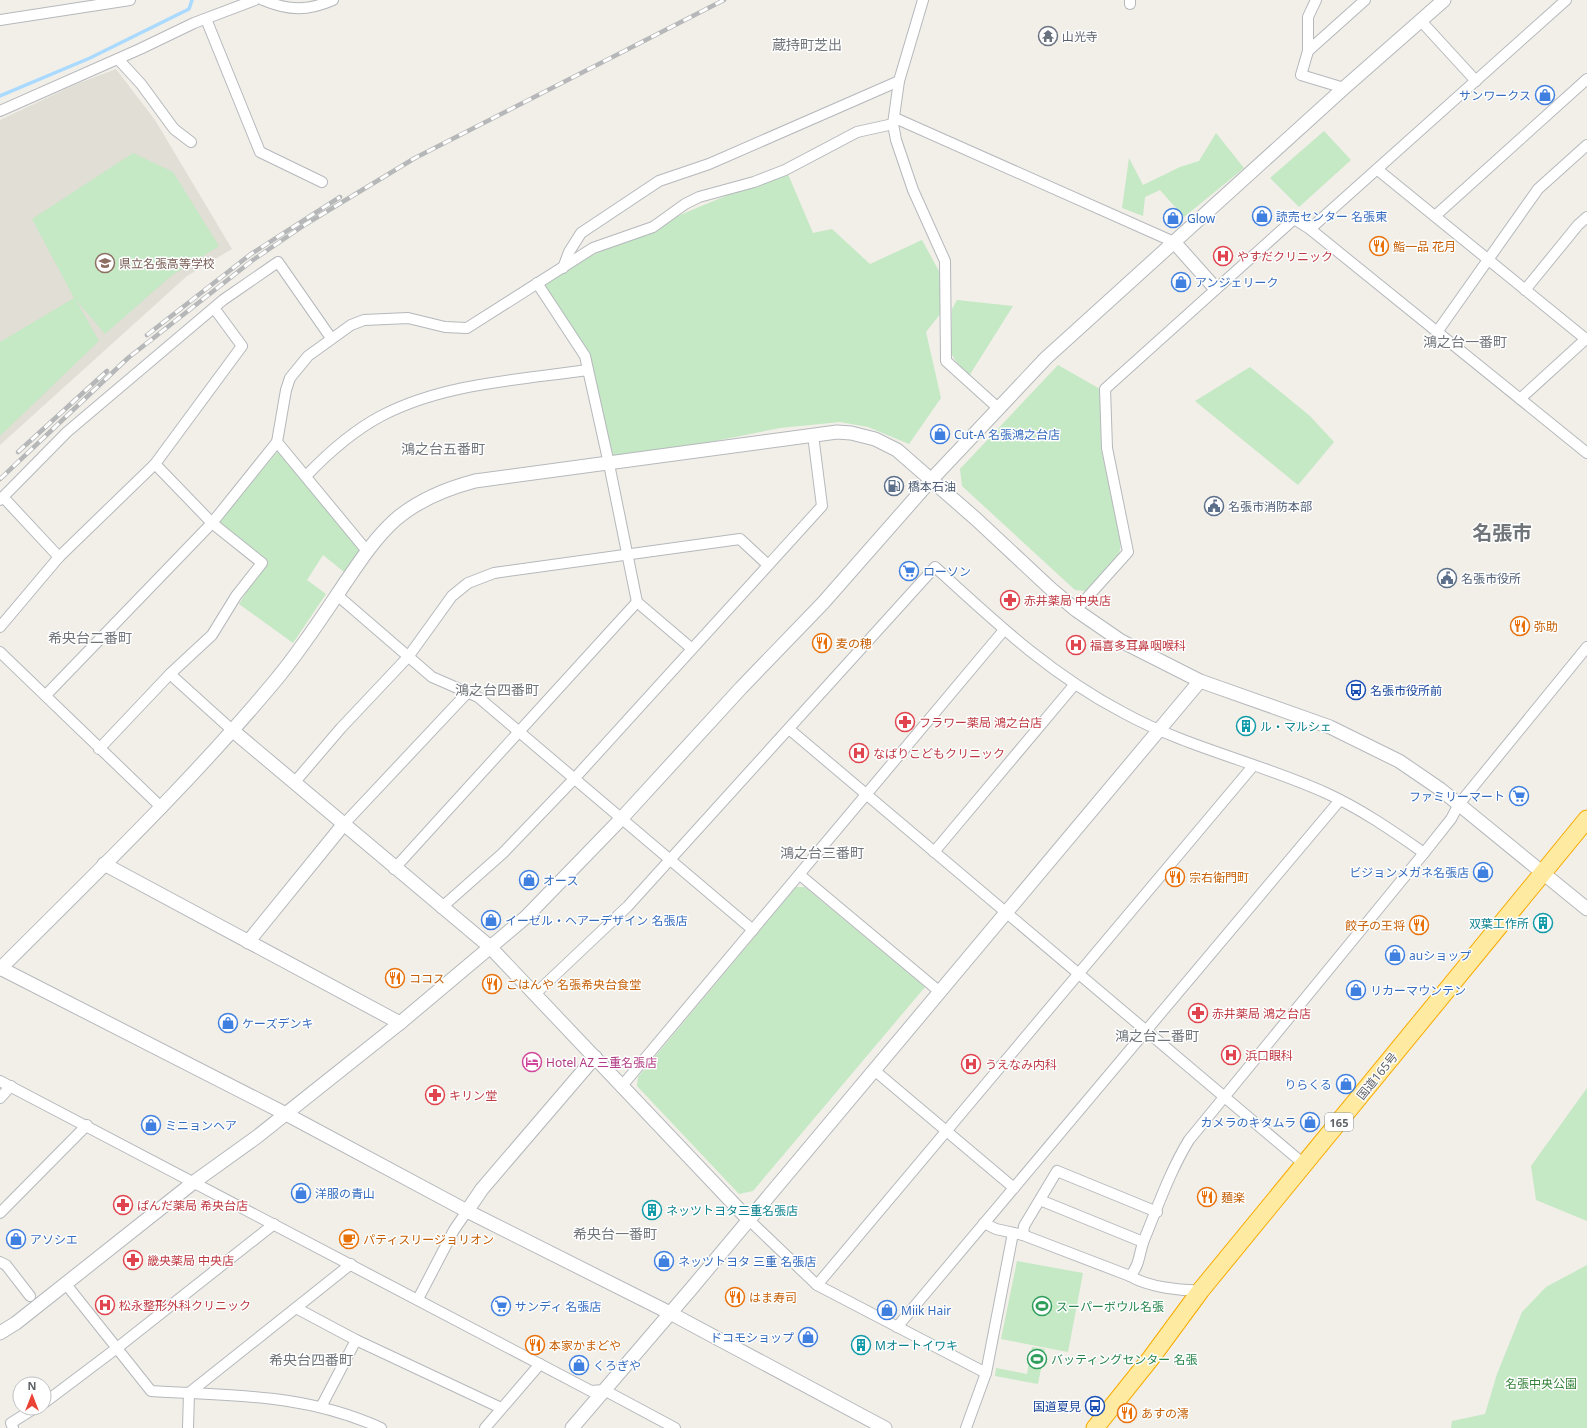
<svg xmlns="http://www.w3.org/2000/svg" width="1587" height="1428" viewBox="0 0 1587 1428" font-family="'Noto Sans','Noto Sans JP',sans-serif">
  <style>
    .education { fill: #e1ded6 }
    .green { fill: #c5e8c5 }
    .lines { fill: none; stroke-linecap: round; stroke-linejoin: round }
    .stream { stroke: #aadaff; stroke-width: 3.5 }
    .minor-casing { stroke: #b5b8bc; stroke-width: 12 }
    .tertiary-casing { stroke: #b5b8bc; stroke-width: 15 }
    .trunk-casing { stroke: #f9ab00; stroke-width: 19 }
    .minor { stroke: #fff; stroke-width: 10 }
    .tertiary { stroke: #fff; stroke-width: 13 }
    .trunk { stroke: #feeaa1; stroke-width: 17 }
    .rail-casing { stroke: #b6b7b8; stroke-width: 4.5 }
    .rail { stroke: #fff; stroke-width: 3; stroke-dasharray: 9; stroke-linecap: butt }
    .labels { text-anchor: middle; dominant-baseline: central; stroke-width: 3; stroke-linejoin: round; paint-order: stroke }
    .shield { fill: #fff; stroke: #8f9295; stroke-width: 1 }
    .shield-label { font-size: 11px; font-weight: bold; fill: #5f6368 }
    .worship-label { font-size: 12px; fill: #5b616d; stroke: #fff; text-anchor: start }
    .shop-label { font-size: 12px; fill: #366cbe; stroke: #fff; text-anchor: start }
    .food-label { font-size: 12px; fill: #c56008; stroke: #fff; text-anchor: start }
    .health-label { font-size: 12px; fill: #be3a42; stroke: #fff; text-anchor: start }
    .education-label { font-size: 12px; fill: #785e54; stroke: #fff; text-anchor: start }
    .service-label { font-size: 12px; fill: #4e5e75; stroke: #fff; text-anchor: start }
    .transit-label { font-size: 12px; fill: #164399; stroke: #fff; text-anchor: start }
    .culture-label { font-size: 12px; fill: #0d838f; stroke: #fff; text-anchor: start }
    .hotel-label { font-size: 12px; fill: #b23c85; stroke: #fff; text-anchor: start }
    .street-label { font-size: 12px; fill: #5f6368; stroke: #fff }
    .leisure-label { font-size: 12px; fill: #27864d; stroke: #fff; text-anchor: start }
    .park-label { font-size: 12px; fill: #348238; stroke: #fff }
    .quarter-label { font-size: 14px; fill: #70757a; stroke: #fff }
    .town-label { font-size: 20px; font-weight: bold; fill: #70757a; stroke: #fff }
  </style>
  <rect width="100%" height="100%" fill="#f1efe8"/>
  <polygon class="education" points="116,69 155,120 232,249 187,276 0,445 0,120 74,85"/>
  <g class="green">
    <polygon points="1324,131 1351,160 1299,207 1270,178"/>
    <polygon points="1216,133 1244,168 1184,217 1160,190 1145,197 1143,216 1122,208 1129,158 1143,185 1180,167 1199,161"/>
    <polygon points="133,153 173,172 219,246 171,276 105,334 76,300 99,341 0,436 0,342 74,298 32,219"/>
    <path d="M787,172L813,233L832,229L870,264L922,240L940,273L941,313L926,332L941,398L909,444L868,427L840,422L780,428L680,448L614,458L587,353L541,281C621,240 703,203 787,172Z"/>
    <polygon points="957,300 1013,306 969,376 955,360 951,353 952,309"/>
    <polygon points="1058,365 1100,389 1101,448 1121,544 1119,554 1086,591 1075,590 962,486 960,469"/>
    <polygon points="1250,367 1310,416 1334,442 1298,485 1195,401"/>
    <polygon points="278,451 361,550 344,572 323,555 307,580 326,594 293,643 239,604 265,563 217,521"/>
    <polygon points="796,887 805,887 925,987 753,1191 739,1194 637,1086 638,1077"/>
    <polygon points="1587,1088 1587,1221 1536,1200 1531,1166"/>
    <polygon points="1017,1261 1083,1273 1068,1352 1001,1339"/>
    <polygon points="1587,1265 1587,1428 1451,1428 1452,1421 1485,1414 1497,1374 1522,1312 1546,1287"/>
    <polygon points="1032,1347 1045,1349 1038,1384 995,1376 996,1368 1027,1374"/>
  </g>
  <g class="lines">
    <polyline class="stream" points="0,96 90,58 189,9 192,0"/>
    <defs>
      <g id="minor">
        <path d="M263,0C289,11 308,11 333,0"/>
        <polyline points="923,0 899,81 893,124 896,140 913,190 945,261 946,361 998,408"/>
        <polyline points="1316,0 1308,17 1308,51 1301,75 1344,88"/>
        <polyline points="1130,4 1130,0"/>
        <polyline points="206,19 260,152 322,182"/>
        <polyline points="0,20 130,0"/>
        <polyline points="1421,21 1476,81"/>
        <polyline points="1308,51 1365,0"/>
        <polyline points="118,59 141,84 174,129 191,142"/>
        <polyline points="0,111 140,49 194,23 255,0"/>
        <polyline points="895,118 1174,242"/>
        <polyline points="1378,170 1587,340"/>
        <polyline points="1435,216 1587,79"/>
        <polyline points="1310,229 1566,0"/>
        <polyline points="563,268 569,252 581,233 659,181 709,164 899,81"/>
        <polyline points="537,283 585,356 609,464 637,602 691,648"/>
        <polyline points="1525,290 1578,225 1587,217"/>
        <polyline points="1437,332 1538,189 1587,145"/>
        <polyline points="1520,399 1587,338"/>
        <polyline points="277,442 367,551"/>
        <path d="M306,476C328,453 353,431 381,416C444,383 519,380 588,370"/>
        <polyline points="3,497 59,557"/>
        <polyline points="0,500 67,432 223,300 278,262 331,338"/>
        <polyline points="337,595 432,677 478,697 753,930"/>
        <polyline points="1076,610 1128,552 1107,448 1105,389 1294,219 1310,229 1587,453"/>
        <polyline points="0,627 59,557 155,464 242,346 214,308"/>
        <polyline points="0,652 162,808"/>
        <polyline points="170,674 232,730"/>
        <polyline points="46,695 212,523 277,442 286,390 290,378 308,356 351,325 364,320 408,318 445,327 467,328 593,248 653,227 685,204 699,197 754,182 785,170 857,132 893,124"/>
        <polyline points="789,729 1305,1165"/>
        <polyline points="99,749 170,674 212,635 236,596 262,563 212,523 155,464"/>
        <polyline points="294,783 341,728 408,657 452,596 468,583 494,573 740,539 768,565"/>
        <polyline points="343,825 468,692"/>
        <polyline points="934,852 1075,684"/>
        <polyline points="394,869 637,602"/>
        <polyline points="800,875 940,992"/>
        <polyline points="441,908 503,853 574,779 822,506 813,435"/>
        <path d="M535,994L628,906L935,567C996,623 1051,675 1124,713C1188,748 1260,763 1326,793C1361,809 1393,831 1424,853"/>
        <polyline points="874,1070 1014,1188"/>
        <polyline points="0,1081 591,1391 604,1390 675,1428"/>
        <polyline points="621,1087 1004,630"/>
        <polyline points="0,1098 11,1086"/>
        <polyline points="1040,1200 1143,1242"/>
        <polyline points="0,1213 87,1125"/>
        <polyline points="748,1219 817,1285 986,1373"/>
        <path d="M984,1223L996,1229L1023,1235L1130,1276C1148,1287 1181,1291 1201,1290"/>
        <polyline points="1023,1235 1024,1226 1057,1171 1157,1212"/>
        <polyline points="0,1262 6,1265 30,1296"/>
        <path d="M1130,1276C1140,1265 1139,1253 1144,1240C1158,1206 1170,1171 1189,1140L1424,853L1451,819L1459,804L1587,647"/>
        <path d="M65,1283L151,1391C233,1396 304,1393 381,1428"/>
        <polyline points="817,1285 1253,766"/>
        <polyline points="418,1299 454,1230 467,1211"/>
        <polyline points="296,1308 356,1340 501,1408"/>
        <polyline points="897,1327 1340,800"/>
        <polyline points="189,1393 351,1264"/>
        <polyline points="44,1403 117,1348 274,1224"/>
        <polyline points="321,1407 356,1340"/>
        <polyline points="13,1428 11,1423 35,1408"/>
        <polyline points="188,1428 189,1393"/>
        <polyline points="485,1428 540,1364"/>
        <polyline points="966,1428 986,1373 1013,1233"/>
      </g>
      <g id="tertiary">
        <polyline points="1174,242 1215,288"/>
        <polyline points="232,730 489,946 748,1219"/>
        <polyline points="104,864 400,1023"/>
        <polyline points="248,942 343,825"/>
        <polyline points="0,968 286,1114 467,1211 670,1313 885,1428"/>
        <path d="M0,969C94,875 190,783 275,681C301,650 323,616 345,583C360,561 375,538 395,520C418,500 445,489 475,481L837,432L851,433L875,439L897,450L976,519L1051,589L1076,610L1121,641L1200,681L1330,727L1399,761L1440,789L1587,909"/>
        <polyline points="467,1211 482,1189 595,1057"/>
        <polyline points="0,1333 16,1323 194,1182 258,1136 400,1023 526,917 621,819 741,688 823,603 931,480 1046,358 1344,88 1444,0"/>
        <polyline points="572,1428 691,1289 1200,681"/>
      </g>
      <polyline id="trunk" points="1095,1428 1151,1358 1201,1290 1587,819"/>
    </defs>
    <use href="#minor" class="minor-casing"/>
    <use href="#tertiary" class="tertiary-casing"/>
    <use href="#trunk" class="trunk-casing"/>
    <use href="#minor" class="minor"/>
    <use href="#tertiary" class="tertiary"/>
    <use href="#trunk" class="trunk"/>
    <defs>
      <g id="rail">
        <polyline points="147,335 251,254 340,197"/>
        <polyline points="18,452 107,371"/>
        <polyline points="0,479 128,358 253,260 306,224 415,158 724,0"/>
      </g>
    </defs>
    <use href="#rail" class="rail-casing"/>
    <use href="#rail" class="rail"/>
  </g>
  <defs>
    <symbol id="temple-ring" viewBox="-11 -11 22 22"><circle r="9.5" fill="#fff" stroke="#6b7280" stroke-width="1.5"/><path d="M0-6L5-2H3V0L6.5 2.5H4V6H1.5V3h-3V6H-4V2.5H-6.5L-3 0V-2H-5Z" fill="#6b7280"/></symbol>
    <symbol id="shop-ring" viewBox="-11 -11 22 22"><circle r="9.5" fill="#fff" stroke="#3f7fe0" stroke-width="1.5"/><path d="M-5-2.5h2.3a2.7 3.5 0 0 1 5.4 0H5L5.5 6h-11ZM-1.5-2.5h3a1.5 2.3 0 0 0-3 0Z" fill="#3f7fe0"/></symbol>
    <symbol id="restaurant-ring" viewBox="-11 -11 22 22"><circle r="9.5" fill="#fff" stroke="#e8710a" stroke-width="1.5"/><path d="M-5-6h1v4h1v-4h1v4h1v-4h1v5L-1.5 .5V6h-2V.5L-5-1ZM5-6V6H3V1.5H1.5Q1.5-4 5-6Z" fill="#e8710a"/></symbol>
    <symbol id="hospital-ring" viewBox="-11 -11 22 22"><circle r="9.5" fill="#fff" stroke="#e0444e" stroke-width="1.5"/><path d="M-5-5h3v3.5h4V-5h3V5h-3V1.5h-4V5h-3Z" fill="#e0444e"/></symbol>
    <symbol id="school-ring" viewBox="-11 -11 22 22"><circle r="9.5" fill="#fff" stroke="#8d6e63" stroke-width="1.5"/><path d="M0-5L7-2L0 1L-7-2ZM-4 1L0 2.5L4 1V4Q0 6-4 4Z" fill="#8d6e63"/></symbol>
    <symbol id="fuel-ring" viewBox="-11 -11 22 22"><circle r="9.5" fill="#fff" stroke="#5c6f8a" stroke-width="1.5"/><path d="M-5.5-6h7V0h2V4h1.3V-2.5L3-4.5l.8-.8L6-3V5H2.5V1h-1V6h-7ZM-4.2-4.7v3.2H.2V-4.7Z" fill="#5c6f8a"/></symbol>
    <symbol id="civic-ring" viewBox="-11 -11 22 22"><circle r="9.5" fill="#fff" stroke="#5c6f8a" stroke-width="1.5"/><path d="M-.6-6.5H3V-4.5H.6V-3L4-1V1h2V6H-6V1h2V-1L-.6-3ZM-1.2 2.5V6h2.4V2.5Z" fill="#5c6f8a"/></symbol>
    <symbol id="supermarket-ring" viewBox="-11 -11 22 22"><circle r="9.5" fill="#fff" stroke="#3f7fe0" stroke-width="1.5"/><path d="M-6-5.5h2.5l.6 2H6L4.5 2H-2.5L-4.4-4H-6ZM-1.5 3.2a1.3 1.3 0 1 0 .1 0ZM3 3.2a1.3 1.3 0 1 0 .1 0Z" fill="#3f7fe0"/></symbol>
    <symbol id="pharmacy-ring" viewBox="-11 -11 22 22"><circle r="9.5" fill="#fff" stroke="#e0444e" stroke-width="1.5"/><path d="M-2-6h4v4h4v4h-4v4h-4v-4h-4v-4h4Z" fill="#e0444e"/></symbol>
    <symbol id="bus-ring" viewBox="-11 -11 22 22"><circle r="9.5" fill="#fff" stroke="#1a4fb4" stroke-width="1.5"/><path d="M-5-6H5V4H4V6H2V4H-2V6H-4V4H-5ZM-3.5-4V0h7V-4ZM-3.5 1.2v1.5H-2V1.2ZM2 1.2v1.5H3.5V1.2Z" fill="#1a4fb4"/></symbol>
    <symbol id="building-ring" viewBox="-11 -11 22 22"><circle r="9.5" fill="#fff" stroke="#0f9aa8" stroke-width="1.5"/><path d="M-4-6H4V6H1V3H-1V6H-4ZM-2.5-4.3h1.7v1.8h-1.7ZM.8-4.3h1.7v1.8H.8ZM-2.5-1h1.7V.8h-1.7ZM.8-1h1.7V.8H.8Z" fill="#0f9aa8"/></symbol>
    <symbol id="hotel-ring" viewBox="-11 -11 22 22"><circle r="9.5" fill="#fff" stroke="#d1479c" stroke-width="1.5"/><path d="M-6-4.5h1.5V1H6V5H4.5V3h-9V5H-6ZM-4 0a1.8 1.8 0 1 1 3.6 0ZM.5 0V-2.5h3Q6-2.5 6 0Z" fill="#d1479c"/></symbol>
    <symbol id="cafe-ring" viewBox="-11 -11 22 22"><circle r="9.5" fill="#fff" stroke="#e8710a" stroke-width="1.5"/><path d="M-5.5-4.5H6V0H3Q3 3.5 0 3.5H-2.5Q-5.5 3.5-5.5 0ZM3-3.2v2h1.7v-2ZM-6 4.5H4V6H-6Z" fill="#e8710a"/></symbol>
    <symbol id="stadium-ring" viewBox="-11 -11 22 22"><circle r="9.5" fill="#fff" stroke="#2e9e5b" stroke-width="1.5"/><path d="M0-5a6.5 5 0 1 0 0 10a6.5 5 0 1 0 0-10ZM-3.5-1.8h7v3.6h-7Z" fill="#2e9e5b"/></symbol>
  </defs>
  <g fill-rule="evenodd">
    <use href="#temple-ring" x="1037" y="25" width="22" height="22"/>
    <use href="#shop-ring" x="1534" y="84" width="22" height="22"/>
    <use href="#shop-ring" x="1251" y="205" width="22" height="22"/>
    <use href="#shop-ring" x="1162" y="207" width="22" height="22"/>
    <use href="#restaurant-ring" x="1368" y="235" width="22" height="22"/>
    <use href="#hospital-ring" x="1212" y="245" width="22" height="22"/>
    <use href="#school-ring" x="94" y="252" width="22" height="22"/>
    <use href="#shop-ring" x="1170" y="271" width="22" height="22"/>
    <use href="#shop-ring" x="929" y="423" width="22" height="22"/>
    <use href="#fuel-ring" x="883" y="475" width="22" height="22"/>
    <use href="#civic-ring" x="1203" y="495" width="22" height="22"/>
    <use href="#supermarket-ring" x="898" y="560" width="22" height="22"/>
    <use href="#civic-ring" x="1436" y="567" width="22" height="22"/>
    <use href="#pharmacy-ring" x="999" y="589" width="22" height="22"/>
    <use href="#restaurant-ring" x="1509" y="615" width="22" height="22"/>
    <use href="#restaurant-ring" x="811" y="632" width="22" height="22"/>
    <use href="#hospital-ring" x="1065" y="634" width="22" height="22"/>
    <use href="#bus-ring" x="1345" y="679" width="22" height="22"/>
    <use href="#pharmacy-ring" x="894" y="711" width="22" height="22"/>
    <use href="#building-ring" x="1235" y="715" width="22" height="22"/>
    <use href="#hospital-ring" x="848" y="742" width="22" height="22"/>
    <use href="#supermarket-ring" x="1508" y="785" width="22" height="22"/>
    <use href="#shop-ring" x="1472" y="861" width="22" height="22"/>
    <use href="#restaurant-ring" x="1164" y="866" width="22" height="22"/>
    <use href="#shop-ring" x="518" y="869" width="22" height="22"/>
    <use href="#shop-ring" x="480" y="909" width="22" height="22"/>
    <use href="#building-ring" x="1532" y="912" width="22" height="22"/>
    <use href="#restaurant-ring" x="1408" y="914" width="22" height="22"/>
    <use href="#shop-ring" x="1384" y="944" width="22" height="22"/>
    <use href="#restaurant-ring" x="384" y="967" width="22" height="22"/>
    <use href="#restaurant-ring" x="481" y="973" width="22" height="22"/>
    <use href="#shop-ring" x="1345" y="979" width="22" height="22"/>
    <use href="#pharmacy-ring" x="1187" y="1002" width="22" height="22"/>
    <use href="#shop-ring" x="217" y="1012" width="22" height="22"/>
    <use href="#hospital-ring" x="1220" y="1044" width="22" height="22"/>
    <use href="#hotel-ring" x="521" y="1051" width="22" height="22"/>
    <use href="#hospital-ring" x="960" y="1053" width="22" height="22"/>
    <use href="#shop-ring" x="1335" y="1073" width="22" height="22"/>
    <use href="#pharmacy-ring" x="424" y="1084" width="22" height="22"/>
    <use href="#shop-ring" x="1299" y="1111" width="22" height="22"/>
    <use href="#shop-ring" x="140" y="1114" width="22" height="22"/>
    <use href="#shop-ring" x="290" y="1182" width="22" height="22"/>
    <use href="#restaurant-ring" x="1196" y="1186" width="22" height="22"/>
    <use href="#pharmacy-ring" x="112" y="1194" width="22" height="22"/>
    <use href="#building-ring" x="641" y="1199" width="22" height="22"/>
    <use href="#shop-ring" x="5" y="1228" width="22" height="22"/>
    <use href="#cafe-ring" x="338" y="1228" width="22" height="22"/>
    <use href="#pharmacy-ring" x="122" y="1249" width="22" height="22"/>
    <use href="#shop-ring" x="653" y="1250" width="22" height="22"/>
    <use href="#restaurant-ring" x="724" y="1286" width="22" height="22"/>
    <use href="#hospital-ring" x="94" y="1294" width="22" height="22"/>
    <use href="#supermarket-ring" x="490" y="1295" width="22" height="22"/>
    <use href="#stadium-ring" x="1031" y="1295" width="22" height="22"/>
    <use href="#shop-ring" x="876" y="1299" width="22" height="22"/>
    <use href="#shop-ring" x="797" y="1326" width="22" height="22"/>
    <use href="#restaurant-ring" x="524" y="1334" width="22" height="22"/>
    <use href="#building-ring" x="850" y="1334" width="22" height="22"/>
    <use href="#stadium-ring" x="1026" y="1348" width="22" height="22"/>
    <use href="#shop-ring" x="568" y="1354" width="22" height="22"/>
    <use href="#bus-ring" x="1084" y="1395" width="22" height="22"/>
    <use href="#restaurant-ring" x="1116" y="1402" width="22" height="22"/>
  </g>
  <g class="labels">
    <rect class="shield" x="1325" y="1113" width="28" height="18" rx="3"/>
    <g class="shield-label">
      <text x="1339" y="1122">165</text>
    </g>
    <g class="worship-label">
      <text x="1062" y="36">山光寺</text>
    </g>
    <g class="shop-label">
      <text x="1531" y="95" text-anchor="end">サンワークス</text>
      <text x="1276" y="216">読売センター 名張東</text>
      <text x="1187" y="218">Glow</text>
      <text x="1195" y="282">アンジェリーク</text>
      <text x="954" y="434">Cut-A 名張鴻之台店</text>
      <text x="923" y="571">ローソン</text>
      <text x="1505" y="796" text-anchor="end">ファミリーマート</text>
      <text x="1469" y="872" text-anchor="end">ビジョンメガネ名張店</text>
      <text x="543" y="880">オース</text>
      <text x="505" y="920">イーゼル・ヘアーデザイン 名張店</text>
      <text x="1409" y="955">auショップ</text>
      <text x="1370" y="990">リカーマウンテン</text>
      <text x="242" y="1023">ケーズデンキ</text>
      <text x="1332" y="1084" text-anchor="end">りらくる</text>
      <text x="1296" y="1122" text-anchor="end">カメラのキタムラ</text>
      <text x="165" y="1125">ミニョンヘア</text>
      <text x="315" y="1193">洋服の青山</text>
      <text x="30" y="1239">アソシエ</text>
      <text x="678" y="1261">ネッツトヨタ 三重 名張店</text>
      <text x="515" y="1306">サンディ 名張店</text>
      <text x="901" y="1310">Miik Hair</text>
      <text x="794" y="1337" text-anchor="end">ドコモショップ</text>
      <text x="593" y="1365">くろぎや</text>
    </g>
    <g class="food-label">
      <text x="1393" y="246">鮨一品 花月</text>
      <text x="1534" y="626">弥助</text>
      <text x="836" y="643">麦の穂</text>
      <text x="1189" y="877">宗右衛門町</text>
      <text x="1405" y="925" text-anchor="end">餃子の王将</text>
      <text x="409" y="978">ココス</text>
      <text x="506" y="984">ごはんや 名張希央台食堂</text>
      <text x="1221" y="1197">麺楽</text>
      <text x="363" y="1239">パティスリージョリオン</text>
      <text x="749" y="1297">はま寿司</text>
      <text x="549" y="1345">本家かまどや</text>
      <text x="1141" y="1413">あすの澪</text>
    </g>
    <g class="health-label">
      <text x="1237" y="256">やすだクリニック</text>
      <text x="1024" y="600">赤井薬局 中央店</text>
      <text x="1090" y="645">福喜多耳鼻咽喉科</text>
      <text x="919" y="722">フラワー薬局 鴻之台店</text>
      <text x="873" y="753">なばりこどもクリニック</text>
      <text x="1212" y="1013">赤井薬局 鴻之台店</text>
      <text x="1245" y="1055">浜口眼科</text>
      <text x="985" y="1064">うえなみ内科</text>
      <text x="449" y="1095">キリン堂</text>
      <text x="137" y="1205">ぱんだ薬局 希央台店</text>
      <text x="147" y="1260">畿央薬局 中央店</text>
      <text x="119" y="1305">松永整形外科クリニック</text>
    </g>
    <g class="education-label">
      <text x="119" y="263">県立名張高等学校</text>
    </g>
    <g class="service-label">
      <text x="908" y="486">橋本石油</text>
      <text x="1228" y="506">名張市消防本部</text>
      <text x="1461" y="578">名張市役所</text>
    </g>
    <g class="transit-label">
      <text x="1370" y="690">名張市役所前</text>
      <text x="1081" y="1406" text-anchor="end">国道夏見</text>
    </g>
    <g class="culture-label">
      <text x="1260" y="726">ル・マルシェ</text>
      <text x="1529" y="923" text-anchor="end">双葉工作所</text>
      <text x="666" y="1210">ネッツトヨタ三重名張店</text>
      <text x="875" y="1345">Mオートイワキ</text>
    </g>
    <g class="hotel-label">
      <text x="546" y="1062">Hotel AZ 三重名張店</text>
    </g>
    <g class="street-label">
      <text transform="translate(1377 1076) rotate(-51)">国道165号</text>
    </g>
    <g class="leisure-label">
      <text x="1056" y="1306">スーパーボウル名張</text>
      <text x="1051" y="1359">バッティングセンター 名張</text>
    </g>
    <g class="park-label">
      <text x="1541" y="1383">名張中央公園</text>
    </g>
    <g class="quarter-label">
      <text x="807" y="44">蔵持町芝出</text>
      <text x="1465" y="341">鴻之台一番町</text>
      <text x="443" y="448">鴻之台五番町</text>
      <text x="90" y="637">希央台二番町</text>
      <text x="497" y="689">鴻之台四番町</text>
      <text x="822" y="852">鴻之台三番町</text>
      <text x="1157" y="1035">鴻之台二番町</text>
      <text x="615" y="1233">希央台一番町</text>
      <text x="311" y="1359">希央台四番町</text>
    </g>
    <g class="town-label">
      <text x="1502" y="532">名張市</text>
    </g>
  </g>
  <g transform="translate(32 1396)"><circle r="19" fill="#ffffff" stroke="#bfc1c3"/>
  <path d="M0-3L7 15L0 10L-7 15Z" fill="#ea4335"/>
  <text y="-6" font-size="11" font-weight="bold" text-anchor="middle" fill="#5f6368">N</text>
  </g>
</svg>
